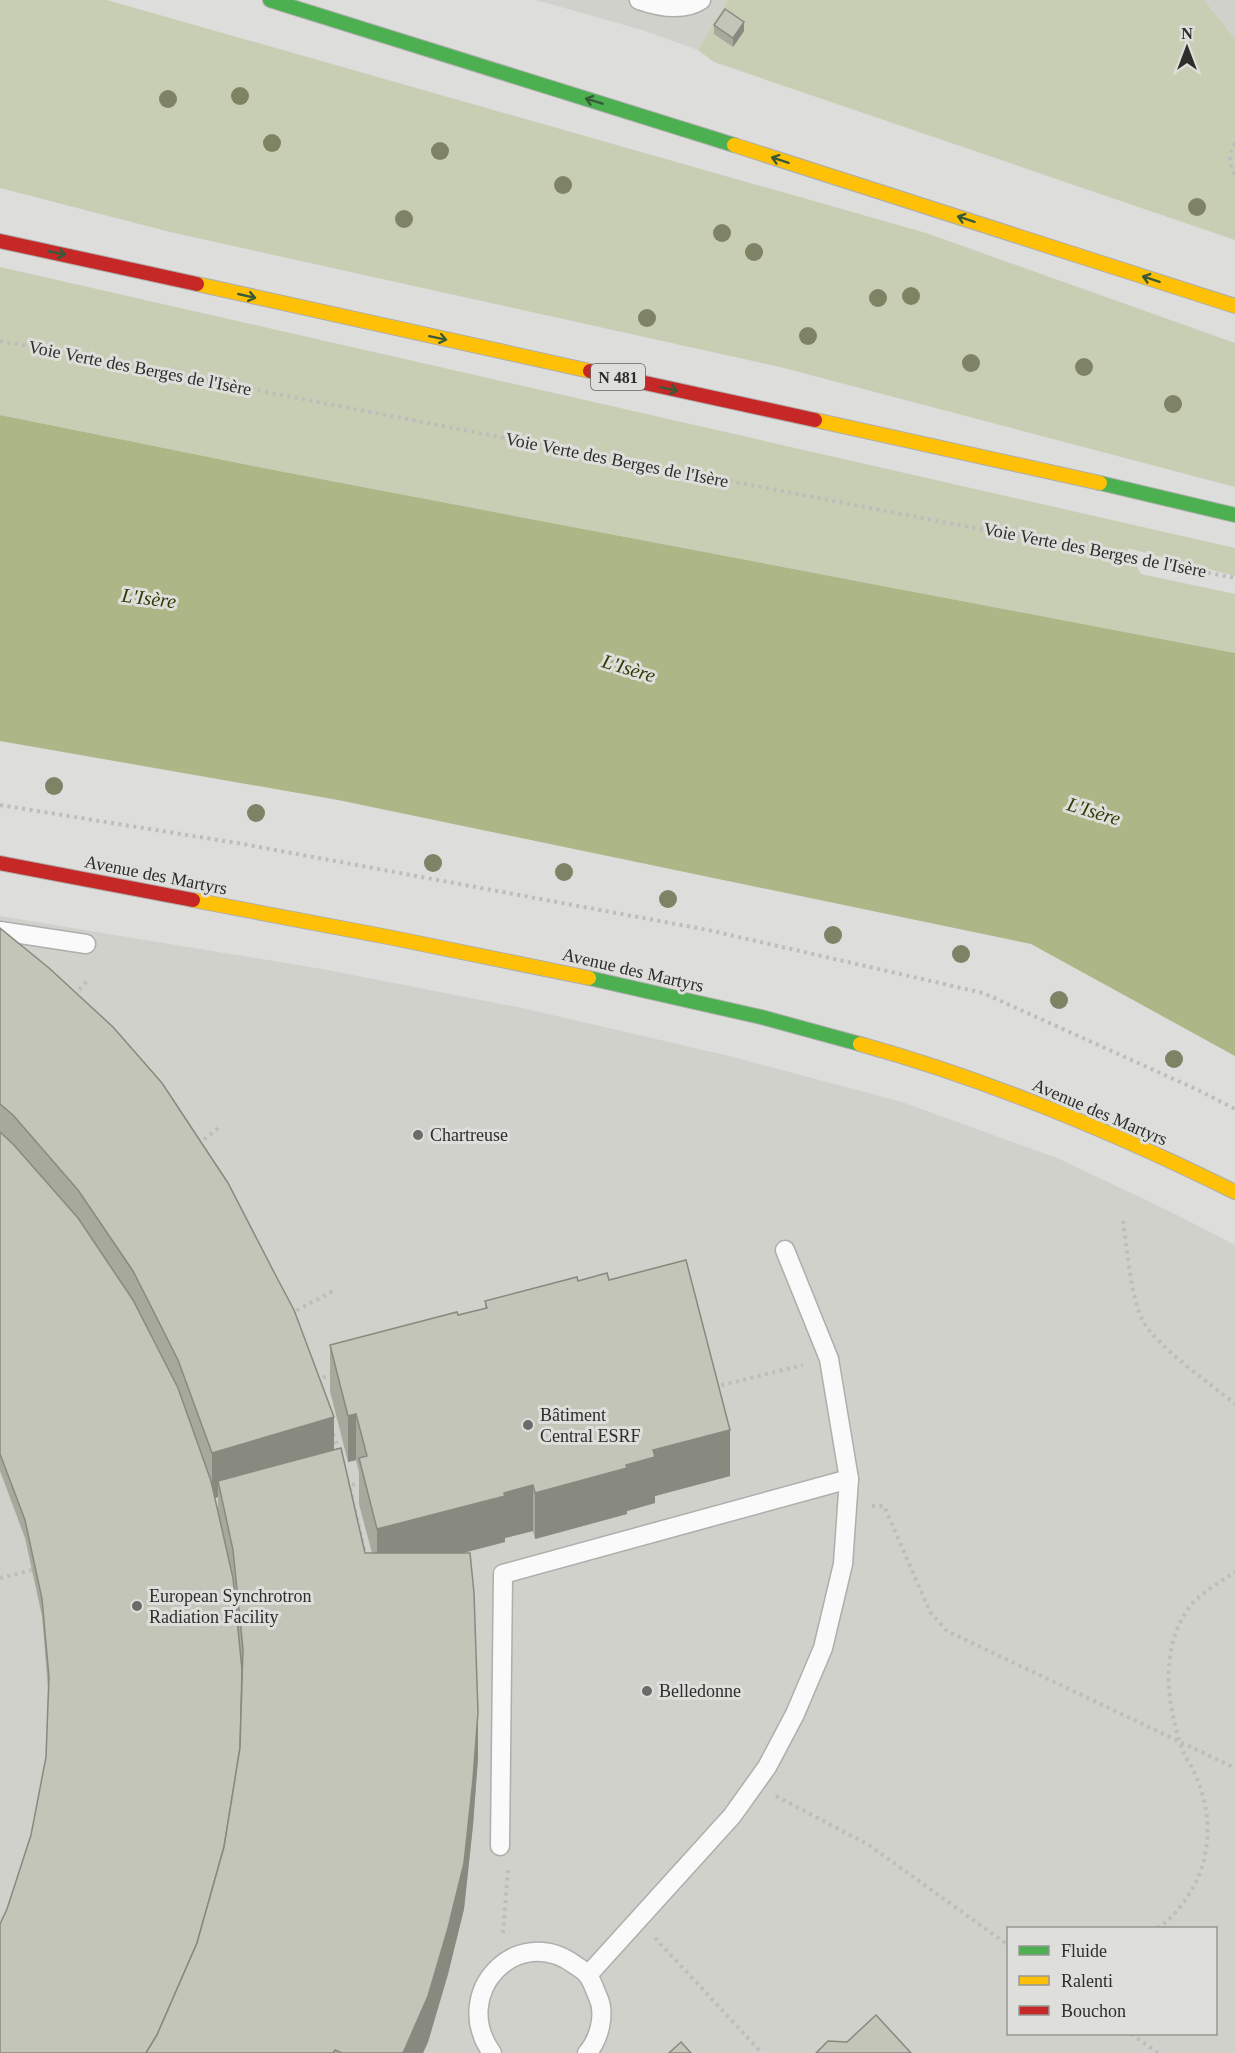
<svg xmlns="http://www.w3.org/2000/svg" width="1235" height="2053" font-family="'Times New Roman',serif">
  <rect width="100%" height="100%" fill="#dddddc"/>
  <!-- built -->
  <g fill="#cfd1ca" fill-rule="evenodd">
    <path d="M536,0H728L698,50L642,30Z"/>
    <path d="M1204,0H1235V39Z"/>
    <path d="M0,916L322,969L522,1008L729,1056L902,1102L1057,1158L1169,1211L1235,1245V2053H0ZM1008,1928H1216V2034H1008Z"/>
  </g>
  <!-- green -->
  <g fill="#c8ceb3">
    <path d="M0,0H107L926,233L1235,343V487L780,367L170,232L0,188Z"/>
    <path d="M728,0H1204L1235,39V240L714,62L698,50Z"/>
    <path d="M0,267L1235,548V576L1127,548L1141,574L1235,594V653L284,472L0,415Z"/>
  </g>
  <!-- water -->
  <path fill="#adb687" d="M0,415L284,472L1235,653V1056L1031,944L338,800L0,741Z"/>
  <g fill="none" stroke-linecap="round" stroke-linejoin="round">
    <!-- lane casing -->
    <g stroke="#aeaead" stroke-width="21">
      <g id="lane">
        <path d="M639,0C659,7 683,12 701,0"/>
        <path d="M0,931L86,944"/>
        <path d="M500,1846L503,1574L849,1479"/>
        <path d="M588,1975L732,1816L767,1767L795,1714L823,1648L843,1564L849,1479L829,1359L785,1250"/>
        <path d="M492,2053C449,1993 517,1922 575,1965C580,1968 586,1972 589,1977C593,1983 595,1991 598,1997C606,2014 599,2040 587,2053"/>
      </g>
    </g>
    <!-- fast casing -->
    <g stroke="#aeaead" stroke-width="16">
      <g id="fast">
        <path d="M270,0L734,145"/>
        <path d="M1100,483L1235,515"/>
        <path d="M589,978L761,1017L860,1044"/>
      </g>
    </g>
    <!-- slow casing -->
    <g stroke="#aeaead" stroke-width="16">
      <g id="slow">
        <path d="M734,145L1235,306"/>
        <path d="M197,284L590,371"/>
        <path d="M815,420L1100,483"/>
        <path d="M193,900L388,937L589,978"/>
        <path d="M860,1044C989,1080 1114,1132 1235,1192"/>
      </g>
    </g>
    <!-- jam casing -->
    <g stroke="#aeaead" stroke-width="16">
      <g id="jam">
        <path d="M0,241L197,284"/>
        <path d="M590,371L815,420"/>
        <path d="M0,863L193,900"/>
      </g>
    </g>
    <!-- path -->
    <g stroke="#bdbdbc" stroke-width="4" stroke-dasharray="3 4.5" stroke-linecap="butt">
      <path d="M1235,143C1229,154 1228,163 1235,175"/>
      <path d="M0,341L1235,578"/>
      <path d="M0,805L243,844L708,930L983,993L1198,1090L1235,1109"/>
      <path d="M74,995L88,980"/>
      <path d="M198,1144L221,1126"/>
      <path d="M1123,1221C1127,1247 1131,1300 1143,1321C1157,1347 1211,1384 1235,1404"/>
      <path d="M290,1314L333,1291"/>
      <path d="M316,1380L334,1374"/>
      <path d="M714,1387L803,1365"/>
      <path d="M333,1434L339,1452"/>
      <path d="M350,1488L366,1557"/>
      <path d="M872,1506H884L930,1612L947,1631L1235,1768"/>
      <path d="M0,1578L32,1570"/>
      <path d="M776,1796L869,1845L1008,1945"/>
      <path d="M1157,1928C1172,1920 1187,1899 1195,1884C1213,1848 1211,1806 1193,1770C1191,1764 1186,1759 1184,1754C1167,1709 1159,1650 1188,1609C1199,1593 1219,1583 1235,1572"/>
      <path d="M503,1933L508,1869"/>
      <path d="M655,1938L762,2053"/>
      <path d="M1131,2034L1158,2053"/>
    </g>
    <!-- lane -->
    <use href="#lane" stroke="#fafafa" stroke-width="18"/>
    <!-- fast -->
    <use href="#fast" stroke="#4caf50" stroke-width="14"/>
    <!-- slow -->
    <use href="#slow" stroke="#ffc107" stroke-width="14"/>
    <!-- jam -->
    <use href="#jam" stroke="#c62828" stroke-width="14"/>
    <!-- path-bridge -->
    <path stroke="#bdbdbc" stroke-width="4" stroke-dasharray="3 4.5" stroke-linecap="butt" d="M345,1487L362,1482"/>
  </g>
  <!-- trees -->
  <g fill="#7e8365">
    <circle cx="240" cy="96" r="9"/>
    <circle cx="168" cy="99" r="9"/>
    <circle cx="272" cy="143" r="9"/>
    <circle cx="440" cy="151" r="9"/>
    <circle cx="563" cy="185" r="9"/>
    <circle cx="1197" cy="207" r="9"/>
    <circle cx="404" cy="219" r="9"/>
    <circle cx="722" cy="233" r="9"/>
    <circle cx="754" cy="252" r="9"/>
    <circle cx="911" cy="296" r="9"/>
    <circle cx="878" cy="298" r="9"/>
    <circle cx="647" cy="318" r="9"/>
    <circle cx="808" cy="336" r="9"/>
    <circle cx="971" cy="363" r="9"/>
    <circle cx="1084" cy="367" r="9"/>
    <circle cx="1173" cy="404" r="9"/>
    <circle cx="54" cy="786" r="9"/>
    <circle cx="256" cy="813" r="9"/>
    <circle cx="433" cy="863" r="9"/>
    <circle cx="564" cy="872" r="9"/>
    <circle cx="668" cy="899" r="9"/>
    <circle cx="833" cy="935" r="9"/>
    <circle cx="961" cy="954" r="9"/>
    <circle cx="1059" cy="1000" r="9"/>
    <circle cx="1174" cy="1059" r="9"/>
  </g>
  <!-- wall -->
  <g fill="#a7a99d" fill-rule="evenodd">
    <path d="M714,25L744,31L733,47L714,34Z"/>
    <path d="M0,928L334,1450L365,1553H372L359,1504V1472L356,1460L348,1462L330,1391V1345L458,1315L485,1308V1301L578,1281L609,1280L730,1476L655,1496V1503L627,1511V1514L535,1539L533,1531L505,1538V1542L463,1553L478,1758L473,1825L464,1909L448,1974L428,2042L423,2053H0L7,1909L31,1835L46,1757L48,1689L42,1616L25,1538L0,1471ZM218,1497V1509L215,1498Z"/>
  </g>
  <!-- shaded-wall -->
  <g fill="#888a80">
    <path d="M744,22V31L733,47V38Z"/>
    <path d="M356,1414V1460L348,1462V1416Z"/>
    <path d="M334,1417V1463L218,1481V1497L212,1499V1453Z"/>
    <path d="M730,1430V1476L655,1496V1503L627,1511V1514L535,1539V1493L626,1465L653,1450Z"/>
    <path d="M533,1485V1531L505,1538V1542L377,1575V1529Z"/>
    <path d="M478,1712V1758L473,1825L464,1909L448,1974L428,2042L423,2053H403Z"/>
  </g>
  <!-- building -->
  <g fill="#c2c5b7" stroke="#888a80" stroke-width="1.5">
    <path d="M725,9L744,22L733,38L714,25Z"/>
    <path d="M0,928L49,968L113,1027L162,1083L228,1183L276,1276L294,1310L334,1417L212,1453L178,1360L133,1271L78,1190L13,1115L0,1104Z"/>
    <path d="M0,1132L13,1144L78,1218L133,1300L178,1388L211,1481L233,1578L242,1670L240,1748L224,1847L197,1943L157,2035L146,2053H0V1924L7,1909L31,1835L46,1757L49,1677L42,1599L25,1520L0,1454Z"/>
    <path d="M686,1260L730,1430L653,1450L655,1457L626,1465L627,1468L535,1493L533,1485L504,1493L505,1496L377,1529L359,1458L367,1456L356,1414L348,1416L330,1345L457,1312L458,1315L487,1308L485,1301L577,1277L578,1281L607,1273L609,1280Z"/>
    <path d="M341,1448L365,1553H470L474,1593L478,1712L473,1779L464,1863L448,1928L428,1996L403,2053H342L335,2050L333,2053H146L157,2035L197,1943L224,1847L240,1748L243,1649L233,1550L218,1481Z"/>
    <path d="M876,2015L911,2053H816L828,2041L847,2042Z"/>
    <path d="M681,2042L691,2053H669Z"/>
  </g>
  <!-- one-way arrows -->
  <defs><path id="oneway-shaft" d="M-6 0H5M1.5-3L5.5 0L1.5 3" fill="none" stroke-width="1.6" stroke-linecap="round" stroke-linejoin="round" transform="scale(1.5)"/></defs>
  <g stroke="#385a39">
    <use href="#oneway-shaft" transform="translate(594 101) rotate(-163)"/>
    <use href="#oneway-shaft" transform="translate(780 160) rotate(-162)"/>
    <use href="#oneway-shaft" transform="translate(966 219) rotate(-162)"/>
    <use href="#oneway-shaft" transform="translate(57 253) rotate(13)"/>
    <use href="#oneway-shaft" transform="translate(1151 279) rotate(-162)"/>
    <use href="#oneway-shaft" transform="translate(247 296) rotate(13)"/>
    <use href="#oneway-shaft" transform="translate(438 338) rotate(12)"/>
    <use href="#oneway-shaft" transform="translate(669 389) rotate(12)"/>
  </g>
  <!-- markers -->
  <g fill="#6b6b6a" stroke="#dededb" stroke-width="2">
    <circle cx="418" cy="1135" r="6"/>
    <circle cx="528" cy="1425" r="6"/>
    <circle cx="137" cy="1606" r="6"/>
    <circle cx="647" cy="1691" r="6"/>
  </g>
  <g text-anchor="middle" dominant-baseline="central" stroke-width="6" stroke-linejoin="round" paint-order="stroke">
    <!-- shield labels -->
    <rect fill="#dededb" stroke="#626260" stroke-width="1.5" x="591" y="364" width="54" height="26" rx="4.5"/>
    <g font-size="16" font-weight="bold" fill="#2d2d2c">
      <text x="618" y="377">N 481</text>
    </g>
    <!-- street labels -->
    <g font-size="18" fill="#2d2d2c" stroke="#dededb">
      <text transform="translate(140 368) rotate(11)">Voie Verte des Berges de l'Isère</text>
      <text transform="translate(617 460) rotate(11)">Voie Verte des Berges de l'Isère</text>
      <text transform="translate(1095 550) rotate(11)">Voie Verte des Berges de l'Isère</text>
      <text transform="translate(156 875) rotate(11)">Avenue des Martyrs</text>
      <text transform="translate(633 970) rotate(13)">Avenue des Martyrs</text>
      <text transform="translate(1100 1112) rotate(23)">Avenue des Martyrs</text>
    </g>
    <!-- poi labels -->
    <g font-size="18" fill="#2d2d2c" stroke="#dededb" text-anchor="start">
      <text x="430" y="1135">Chartreuse</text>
      <text x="540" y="1415">Bâtiment<tspan x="540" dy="21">Central ESRF</tspan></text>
      <text x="149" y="1596">European Synchrotron<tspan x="149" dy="21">Radiation Facility</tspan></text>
      <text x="659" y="1691">Belledonne</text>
    </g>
    <!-- water labels -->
    <g font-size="20" font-style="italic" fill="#303902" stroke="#dededb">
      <text transform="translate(149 598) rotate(7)">L'Isère</text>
      <text transform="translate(629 668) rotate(17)">L'Isère</text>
      <text transform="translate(1094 811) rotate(17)">L'Isère</text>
    </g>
  </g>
  <!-- legend -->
  <rect x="1007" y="1927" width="210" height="108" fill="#dededb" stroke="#979795" stroke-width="1.5"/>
  <rect x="1019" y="1946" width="30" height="9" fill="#4caf50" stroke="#979795" stroke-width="1.5"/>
  <text x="1061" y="1957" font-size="18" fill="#2d2d2c">Fluide</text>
  <rect x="1019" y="1976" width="30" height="9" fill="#ffc107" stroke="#979795" stroke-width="1.5"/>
  <text x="1061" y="1987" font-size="18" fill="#2d2d2c">Ralenti</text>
  <rect x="1019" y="2006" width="30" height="9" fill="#c62828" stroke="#979795" stroke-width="1.5"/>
  <text x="1061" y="2017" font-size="18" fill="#2d2d2c">Bouchon</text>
  <!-- north arrow -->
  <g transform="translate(1187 48)" stroke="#dededb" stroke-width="4.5" paint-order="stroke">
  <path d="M0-4.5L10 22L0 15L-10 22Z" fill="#2d2d2c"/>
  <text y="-9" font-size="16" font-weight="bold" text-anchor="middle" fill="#2d2d2c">N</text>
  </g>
</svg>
